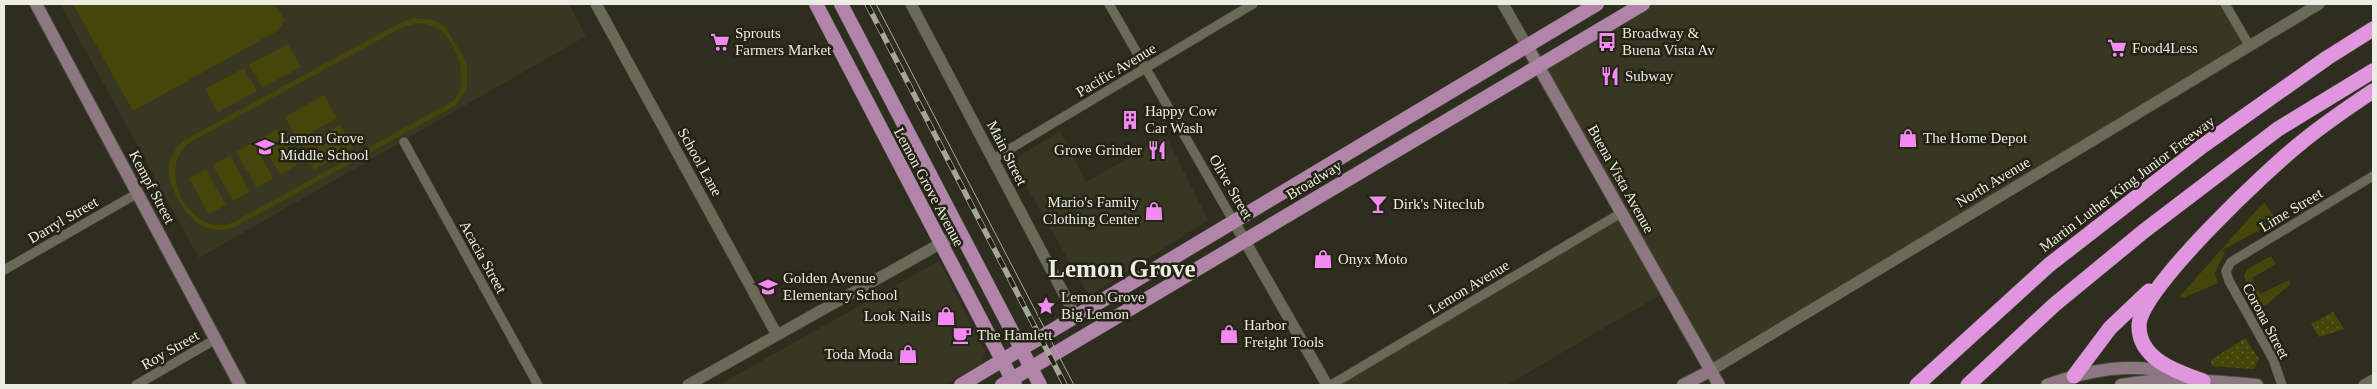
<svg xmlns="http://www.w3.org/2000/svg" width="2377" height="389" font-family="'Times New Roman',serif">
  <defs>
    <pattern id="park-dots" width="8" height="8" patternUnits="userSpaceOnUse" patternTransform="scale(1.25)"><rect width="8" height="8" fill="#46450a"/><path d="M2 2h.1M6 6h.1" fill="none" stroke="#61602d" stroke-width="1.8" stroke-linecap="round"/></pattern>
  </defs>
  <rect width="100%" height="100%" fill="#2e2e1f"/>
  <!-- built -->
  <g fill="#383822">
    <path d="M60,4H569L586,36L199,258Z"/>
    <path d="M1648,4H2222L2245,44L1710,367L1542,68Z"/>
    <path d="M1060,131L1086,182L1166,136L1208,220L1089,296L1012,161Z"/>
    <path d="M1619,216L1663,293L1507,385H1331Z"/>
    <path d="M939,261L985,352L982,363L944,385H719Z"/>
  </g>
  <!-- green -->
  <g fill="#46450a" fill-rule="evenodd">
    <path d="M73,4H275L285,21L277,31L133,111Z"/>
    <path d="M413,18L432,20L444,25L467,63V88L456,105L233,228C208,235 191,222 179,201C166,177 163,161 183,141L394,26ZM418,23C426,24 434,25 440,30C458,44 471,82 453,101L234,222C192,240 156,173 187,144L403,27Z"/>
    <path d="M288,44L301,67L262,88L249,65Z"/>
    <path d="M244,68L257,91L218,112L205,89Z"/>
    <path d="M324,95L337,118L298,140L285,117Z"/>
    <path d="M340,125L353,148L314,170L301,147Z"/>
    <path d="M277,129L297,165L280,175L260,139Z"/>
    <path d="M253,142L273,178L257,188L236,152Z"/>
    <path d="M230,155L250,192L233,201L213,165Z"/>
    <path d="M206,169L226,205L209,214L189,178Z"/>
    <path d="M2264,202L2277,221L2222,250L2225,252L2215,273L2218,283L2183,298L2179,297Z"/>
    <path d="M2271,256L2276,264L2252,278L2260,294L2289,280L2291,284L2266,305L2260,307L2244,277L2247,269Z"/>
  </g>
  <!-- park -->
  <g fill="url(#park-dots)">
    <path d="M2333,312L2344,329L2319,337L2311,324Z"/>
    <path d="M2245,338L2259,359L2254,369L2212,366L2211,360Z"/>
  </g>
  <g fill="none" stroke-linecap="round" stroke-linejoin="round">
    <!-- minor casing -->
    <g stroke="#49493c" stroke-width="10">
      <g id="minor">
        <path d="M1109,4L1234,222"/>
        <path d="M2225,4L2249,45"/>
        <path d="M404,142L538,385"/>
        <path d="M993,159L1253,4"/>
        <path d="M4,270L136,194"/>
        <path d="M136,385L216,339"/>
        <path d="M1331,385L1621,213"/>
        <path d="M2282,385L2273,359L2229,281L2226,271L2231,262L2373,176"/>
      </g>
    </g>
    <!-- tertiary casing -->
    <g stroke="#49493c" stroke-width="12">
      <g id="tertiary">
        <path d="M596,4L777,335"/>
        <path d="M911,4L1075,315"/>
        <path d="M1503,4L1527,46"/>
        <path d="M1234,222L1327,385"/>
        <path d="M1710,371L2319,4"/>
        <path d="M688,385L961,232"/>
        <path d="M2364,385L2373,380"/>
      </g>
    </g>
    <!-- secondary casing -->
    <g stroke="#49493c" stroke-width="14">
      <g id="secondary">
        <path d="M36,4L240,385"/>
        <path d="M1527,46L1719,385"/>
        <path d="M1683,385L1710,371"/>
        <path d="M2047,385C2089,370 2129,362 2174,373"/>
        <path d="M2121,385C2166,376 2212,381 2257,385"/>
      </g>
    </g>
    <!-- primary casing -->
    <g stroke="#49493c" stroke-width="15">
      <g id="primary">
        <path d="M816,4L1015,385"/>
        <path d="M841,4L1040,385"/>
        <path d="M961,385L1597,4"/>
        <path d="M1002,385L1643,4"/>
      </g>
    </g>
    <!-- motorway casing -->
    <g stroke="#49493c" stroke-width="16">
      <g id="motorway">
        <path d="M2074,376L2110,328L2149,291"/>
        <path d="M2203,381C2177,372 2138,359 2139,325C2140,289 2270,167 2302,142C2325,123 2349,107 2373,91"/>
        <path d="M1917,385L2049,265L2201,147L2327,58L2373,29"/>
        <path d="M1968,385L2054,305L2144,231L2278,129L2373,71"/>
      </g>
    </g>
    <!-- minor -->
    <use href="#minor" stroke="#6a6a59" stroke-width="9"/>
    <!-- tertiary -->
    <use href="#tertiary" stroke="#6a6a59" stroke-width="11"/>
    <!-- secondary -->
    <use href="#secondary" stroke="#8d7781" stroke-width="12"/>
    <!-- primary -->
    <use href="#primary" stroke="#b184a9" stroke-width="14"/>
    <!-- motorway -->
    <use href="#motorway" stroke="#e096de" stroke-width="15"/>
    <!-- tram -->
    <path stroke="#a6a79b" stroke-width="1" d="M876,4L1074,385"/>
    <!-- rail casing -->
    <g stroke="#a6a79b" stroke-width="5.5">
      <path id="rail" d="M867,4L1065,385"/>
    </g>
    <!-- rail -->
    <use href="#rail" stroke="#242415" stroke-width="4" stroke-dasharray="11" stroke-linecap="butt"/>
  </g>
  <!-- icons -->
  <defs>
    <g id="supermarket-bare" transform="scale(1.5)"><path d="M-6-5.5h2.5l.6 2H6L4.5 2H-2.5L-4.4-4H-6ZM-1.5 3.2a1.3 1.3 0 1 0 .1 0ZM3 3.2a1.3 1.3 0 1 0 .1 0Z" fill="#f38af2" stroke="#242415" stroke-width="2.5" paint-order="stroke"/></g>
    <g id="bus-bare" transform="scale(1.5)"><path d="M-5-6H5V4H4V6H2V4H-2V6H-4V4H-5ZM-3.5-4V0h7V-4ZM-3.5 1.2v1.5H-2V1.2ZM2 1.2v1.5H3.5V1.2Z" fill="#f38af2" stroke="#242415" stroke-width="2.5" paint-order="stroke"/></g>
    <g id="restaurant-bare" transform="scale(1.5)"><path d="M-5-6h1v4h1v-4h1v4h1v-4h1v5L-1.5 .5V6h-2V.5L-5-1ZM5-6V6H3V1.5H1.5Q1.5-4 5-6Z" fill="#f38af2" stroke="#242415" stroke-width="2.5" paint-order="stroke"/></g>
    <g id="building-bare" transform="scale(1.5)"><path d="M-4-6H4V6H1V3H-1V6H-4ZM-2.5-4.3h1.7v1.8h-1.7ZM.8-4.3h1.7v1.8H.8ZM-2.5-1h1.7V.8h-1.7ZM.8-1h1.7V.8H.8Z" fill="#f38af2" stroke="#242415" stroke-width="2.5" paint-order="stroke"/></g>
    <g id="shop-bare" transform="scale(1.5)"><path d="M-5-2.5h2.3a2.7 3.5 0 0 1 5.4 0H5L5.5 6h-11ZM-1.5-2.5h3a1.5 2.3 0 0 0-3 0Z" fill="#f38af2" stroke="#242415" stroke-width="2.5" paint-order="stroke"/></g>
    <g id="school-bare" transform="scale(1.5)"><path d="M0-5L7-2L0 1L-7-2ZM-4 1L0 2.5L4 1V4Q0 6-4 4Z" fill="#f38af2" stroke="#242415" stroke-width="2.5" paint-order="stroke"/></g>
    <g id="bar-bare" transform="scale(1.5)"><path d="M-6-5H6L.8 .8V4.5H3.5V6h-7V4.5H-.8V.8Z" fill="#f38af2" stroke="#242415" stroke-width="2.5" paint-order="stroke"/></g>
    <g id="sight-bare" transform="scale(1.5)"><path d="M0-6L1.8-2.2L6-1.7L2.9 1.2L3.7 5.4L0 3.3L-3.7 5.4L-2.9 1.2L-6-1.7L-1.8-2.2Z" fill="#f38af2" stroke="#242415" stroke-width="2.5" paint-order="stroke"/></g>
    <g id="cafe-bare" transform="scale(1.5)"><path d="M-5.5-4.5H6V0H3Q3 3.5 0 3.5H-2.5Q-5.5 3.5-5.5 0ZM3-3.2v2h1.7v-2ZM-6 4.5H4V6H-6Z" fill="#f38af2" stroke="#242415" stroke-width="2.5" paint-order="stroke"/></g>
  </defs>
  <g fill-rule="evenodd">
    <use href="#supermarket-bare" x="720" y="42"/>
    <use href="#bus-bare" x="1607" y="42"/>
    <use href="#supermarket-bare" x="2117" y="48"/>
    <use href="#restaurant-bare" x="1610" y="76"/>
    <use href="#building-bare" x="1130" y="120"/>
    <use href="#shop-bare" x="1908" y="138"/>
    <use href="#school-bare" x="265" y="147"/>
    <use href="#restaurant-bare" x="1157" y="150"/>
    <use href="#bar-bare" x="1378" y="204"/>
    <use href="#shop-bare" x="1154" y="211"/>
    <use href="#shop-bare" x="1323" y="259"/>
    <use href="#school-bare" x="768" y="287"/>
    <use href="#sight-bare" x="1046" y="306"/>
    <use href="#shop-bare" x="946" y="316"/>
    <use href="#shop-bare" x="1229" y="334"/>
    <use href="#cafe-bare" x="962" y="335"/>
    <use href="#shop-bare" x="908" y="354"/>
  </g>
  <g text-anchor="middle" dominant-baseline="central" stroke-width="5" stroke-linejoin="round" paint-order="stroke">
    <!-- poi labels -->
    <g font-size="15" fill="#ebece2" stroke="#242415" text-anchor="start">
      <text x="735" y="33">Sprouts<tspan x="735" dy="17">Farmers Market</tspan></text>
      <text x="1622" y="33">Broadway &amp;<tspan x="1622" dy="17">Buena Vista Av</tspan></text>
      <text x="2132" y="48">Food4Less</text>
      <text x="1625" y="76">Subway</text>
      <text x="1145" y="111">Happy Cow<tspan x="1145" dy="17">Car Wash</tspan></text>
      <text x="280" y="138">Lemon Grove<tspan x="280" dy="17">Middle School</tspan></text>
      <text x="1923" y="138">The Home Depot</text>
      <text x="1142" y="150" text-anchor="end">Grove Grinder</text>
      <text x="1139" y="202" text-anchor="end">Mario's Family<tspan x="1139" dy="17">Clothing Center</tspan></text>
      <text x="1393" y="204">Dirk's Niteclub</text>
      <text x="1338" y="259">Onyx Moto</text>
      <text x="783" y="278">Golden Avenue<tspan x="783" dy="17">Elementary School</tspan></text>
      <text x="1061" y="297">Lemon Grove<tspan x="1061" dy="17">Big Lemon</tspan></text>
      <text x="931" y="316" text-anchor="end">Look Nails</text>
      <text x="1244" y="325">Harbor<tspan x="1244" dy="17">Freight Tools</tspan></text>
      <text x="977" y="335">The Hamlett</text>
      <text x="893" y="354" text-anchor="end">Toda Moda</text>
    </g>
    <!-- street labels -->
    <g font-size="15" fill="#ebece2" stroke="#242415">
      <text transform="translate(1116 70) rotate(-31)">Pacific Avenue</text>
      <text transform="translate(1007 153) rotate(63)">Main Street</text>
      <text transform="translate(700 162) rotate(61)">School Lane</text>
      <text transform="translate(1621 179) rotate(61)">Buena Vista Avenue</text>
      <text transform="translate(1314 180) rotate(-31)">Broadway</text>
      <text transform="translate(1993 182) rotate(-31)">North Avenue</text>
      <text transform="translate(2127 184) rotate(-37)">Martin Luther King Junior Freeway</text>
      <text transform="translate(152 187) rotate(62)">Kempf Street</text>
      <text transform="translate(929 187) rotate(62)">Lemon Grove Avenue</text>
      <text transform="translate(1231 187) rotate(60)">Olive Street</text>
      <text transform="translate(2291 210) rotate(-31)">Lime Street</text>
      <text transform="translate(63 220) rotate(-30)">Darryl Street</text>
      <text transform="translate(483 257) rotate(61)">Acacia Street</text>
      <text transform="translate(1469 287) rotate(-31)">Lemon Avenue</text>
      <text transform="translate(2266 321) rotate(62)">Corona Street</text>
      <text transform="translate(170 350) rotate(-30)">Roy Street</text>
    </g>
    <!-- town labels -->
    <g font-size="25" font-weight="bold" fill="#ebece2" stroke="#242415">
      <text x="1122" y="268">Lemon Grove</text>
    </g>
  </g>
  <!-- border -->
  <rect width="2377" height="389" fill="none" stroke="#ebece2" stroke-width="10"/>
</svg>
